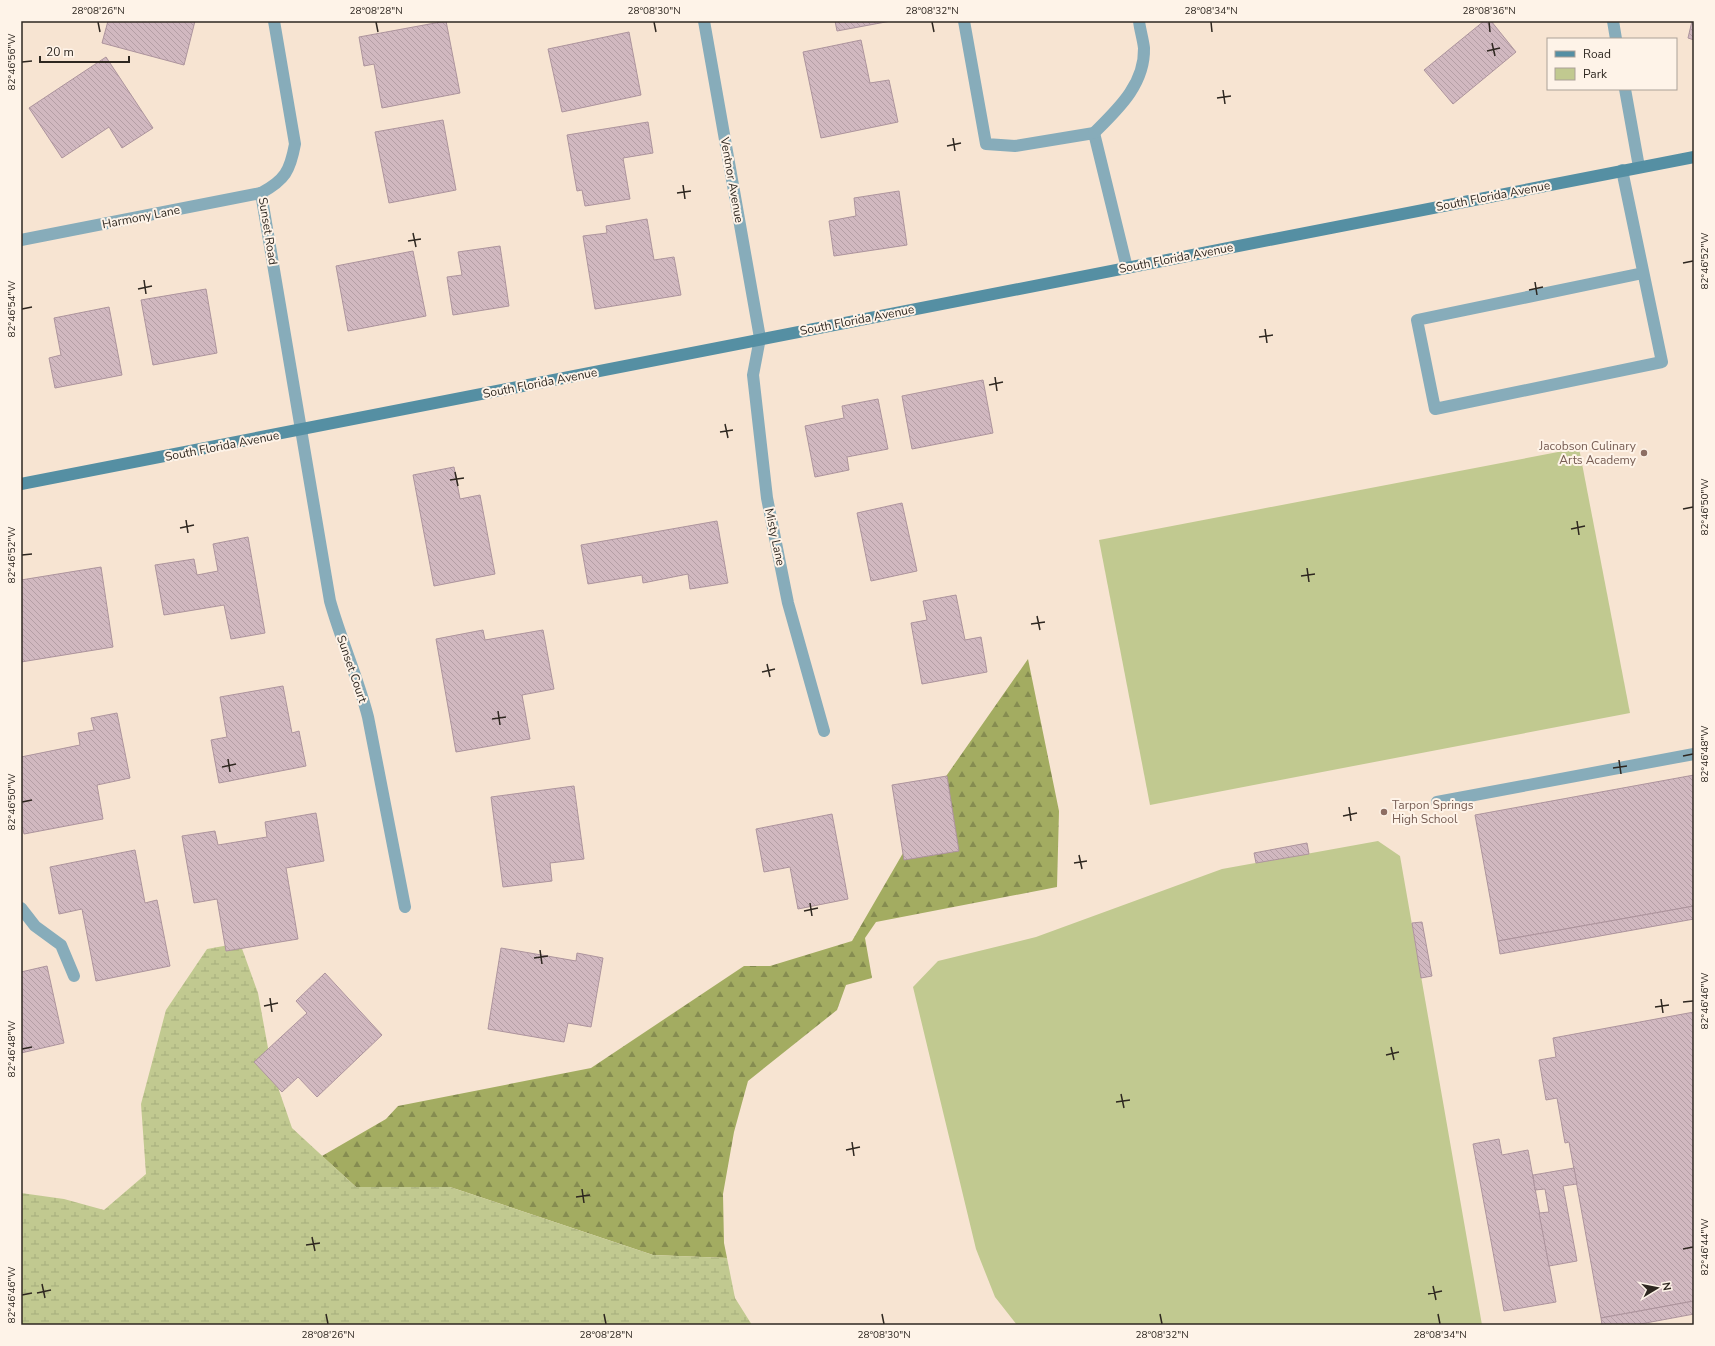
<svg xmlns="http://www.w3.org/2000/svg" width="1715" height="1346" font-family="'Nunito Sans',sans-serif">
  <defs>
    <pattern id="forest-firs" width="22" height="20" patternUnits="userSpaceOnUse"><rect width="22" height="20" fill="#a3ac61"/><path d="M5 1l3.5 6h-7zM16 11l3.5 6h-7z" fill="#858c50"/></pattern>
    <pattern id="wetland-marsh" width="20" height="14" patternUnits="userSpaceOnUse"><rect width="20" height="14" fill="#c1c990"/><path d="M1 5h8M5 5V1M11 12h8M15 12V8" fill="none" stroke="#a6ad7c"/></pattern>
    <pattern id="building-back-hatch" width="6" height="6" patternUnits="userSpaceOnUse"><rect width="6" height="6" fill="#d1b8c0"/><path d="M-1 5l2 2M0 0l6 6M5-1l2 2" fill="none" stroke="#b49ea5"/></pattern>
  </defs>
  <rect width="100%" height="100%" fill="#f7e4d2"/>
  <!-- forest -->
  <path fill="url(#forest-firs)" d="M1028,659L1059,811L1057,887L876,922L865,938L872,978L846,985L837,1010L748,1081L734,1132L723,1194L724,1243L727,1258L653,1255L450,1187H356L322,1156L386,1119L398,1106L591,1068L744,966H770L852,941L910,841L935,792Z"/>
  <!-- wetland -->
  <path fill="url(#wetland-marsh)" d="M240,943L258,993L272,1070L292,1128L356,1187H450L653,1255L727,1258L735,1298L752,1325H21V1193L64,1199L104,1210L146,1174L141,1104L166,1010L207,949Z"/>
  <!-- park -->
  <g fill="#c1c990">
    <path d="M1579,448L1630,713L1150,805L1099,540Z"/>
    <path d="M1378,841L1400,856L1482,1325H1017L995,1297L976,1249L913,987L938,961L1036,937L1222,869Z"/>
  </g>
  <!-- building -->
  <g fill="url(#building-back-hatch)" stroke="#ad949d">
    <path d="M108,21H195L184,65L102,43Z"/>
    <path d="M446,21L460,93L382,108L374,64L364,66L359,37Z"/>
    <path d="M835,21H891L837,31Z"/>
    <path d="M1484,21H1491L1516,52L1453,104L1424,70Z"/>
    <path d="M1692,21H1694V40L1688,38Z"/>
    <path d="M629,32L641,95L562,112L548,49Z"/>
    <path d="M861,40L870,83L889,80L898,122L821,138L803,52Z"/>
    <path d="M106,57L153,128L122,148L109,127L62,158L29,108Z"/>
    <path d="M443,120L456,190L389,203L375,132Z"/>
    <path d="M648,122L653,153L623,158L630,199L585,206L582,190L577,191L567,135Z"/>
    <path d="M899,191L907,245L834,256L829,221L856,216L854,198Z"/>
    <path d="M647,219L654,260L674,257L681,295L595,309L583,236L607,233L606,226Z"/>
    <path d="M500,246L509,306L453,315L447,277L462,275L458,252Z"/>
    <path d="M413,251L426,316L348,331L336,266Z"/>
    <path d="M206,289L217,353L153,365L141,300Z"/>
    <path d="M109,307L122,375L55,388L49,358L61,355L54,318Z"/>
    <path d="M983,380L993,433L912,449L902,396Z"/>
    <path d="M878,399L888,449L847,457L849,470L815,477L805,426L844,418L842,406Z"/>
    <path d="M454,467L460,499L480,495L495,574L434,586L413,475Z"/>
    <path d="M902,503L917,571L871,581L857,513Z"/>
    <path d="M717,521L728,583L690,589L688,574L643,583L642,575L588,584L581,545Z"/>
    <path d="M248,537L265,633L231,639L224,605L164,615L155,565L194,559L197,575L218,571L213,544Z"/>
    <path d="M101,567L113,647L21,662V580Z"/>
    <path d="M956,595L965,640L981,637L987,672L922,684L911,623L927,620L923,601Z"/>
    <path d="M483,630L485,640L543,630L554,689L522,695L530,739L456,752L436,639Z"/>
    <path d="M283,686L292,733L299,731L306,766L219,783L211,740L227,737L220,697Z"/>
    <path d="M117,713L130,778L97,785L103,819L24,834L21,821V757L80,745L78,733L94,730L91,718Z"/>
    <path d="M1694,775V906L1498,941L1475,815Z"/>
    <path d="M947,776L959,851L904,860L892,785Z"/>
    <path d="M574,786L584,859L550,863L552,881L503,887L491,797Z"/>
    <path d="M316,813L324,861L286,868L298,939L226,951L217,899L194,903L182,836L215,831L218,845L267,837L265,822Z"/>
    <path d="M832,814L848,899L798,909L790,867L764,872L756,829Z"/>
    <path d="M1307,843L1309,854L1256,863L1254,853Z"/>
    <path d="M135,850L145,903L157,900L170,966L96,981L82,909L59,914L50,867Z"/>
    <path d="M1694,906V919L1500,954L1498,941Z"/>
    <path d="M1422,922L1432,976L1421,978L1412,923Z"/>
    <path d="M501,948L576,961L577,953L603,958L591,1027L568,1023L564,1042L488,1029Z"/>
    <path d="M47,966L64,1043L21,1053V972Z"/>
    <path d="M325,973L382,1035L317,1097L298,1077L282,1092L254,1062L307,1013L296,1001Z"/>
    <path d="M1694,1012V1301L1601,1318L1569,1142L1565,1143L1557,1098L1546,1100L1539,1060L1556,1057L1553,1038Z"/>
    <path d="M1499,1139L1502,1155L1528,1150L1556,1302L1504,1311L1473,1144Z"/>
    <path d="M1574,1168L1577,1184L1563,1186L1577,1261L1549,1266L1539,1213L1549,1212L1545,1189L1535,1190L1533,1175Z"/>
    <path d="M1694,1301V1314L1635,1325H1602L1601,1318Z"/>
  </g>
  <g fill="none" stroke-linecap="round" stroke-linejoin="round">
    <!-- lane -->
    <g stroke="#87acba" stroke-width="12">
      <path d="M1622,170L1662,362L1435,409L1417,320L1643,273"/>
      <path d="M1437,802L1694,754"/>
      <path d="M21,908L35,926L61,945L74,976"/>
    </g>
    <!-- street -->
    <g stroke="#87acba" stroke-width="12">
      <path d="M274,21L295,144C290,171 285,180 261,193L330,601C341,640 358,678 368,717L405,907"/>
      <path d="M704,21L760,338L753,375L767,498L788,603L824,731"/>
      <path d="M964,21L986,144L1015,146L1094,133L1127,268"/>
      <path d="M1613,21L1616,39"/>
      <path d="M1625,89L1639,167"/>
      <path d="M1094,133C1117,110 1145,85 1144,48C1143,39 1140,30 1139,21"/>
      <path d="M21,240L261,193"/>
    </g>
    <!-- secondary -->
    <path stroke="#558fa3" stroke-width="12" d="M21,484L1694,157"/>
  </g>
  <!-- ticks -->
  <path fill="none" stroke="#2e2720" stroke-width="1.5" d="M98,22L100,32M376,22L378,32M654,22L656,32M932,22L934,32M1211,22L1212,32M1489,22L1490,32M1492,43L1495,56M1487,51L1500,48M22,62L32,61M1223,90L1225,104M1217,98L1231,96M953,138L955,151M947,146L961,143M683,185L685,199M677,193L691,191M413,233L416,247M408,241L421,239M1683,263L1693,261M144,280L146,294M1535,282L1537,295M138,289L152,286M1529,290L1543,287M22,309L32,307M1265,329L1267,343M1259,337L1273,335M995,377L997,391M989,385L1003,382M725,424L728,438M720,432L733,430M455,472L458,486M450,480L464,478M1683,509L1693,507M186,520L188,533M1577,521L1579,535M180,528L194,525M1571,529L1585,526M22,555L32,554M1307,568L1309,582M1301,576L1315,574M1037,616L1040,630M1031,624L1045,622M767,664L770,677M762,672L775,669M498,711L500,725M492,719L506,717M1683,756L1693,754M228,759L230,772M1619,760L1621,774M222,767L236,764M1613,768L1627,766M22,802L32,800M1349,807L1351,821M1343,816L1357,813M1079,855L1082,869M1074,863L1087,861M810,903L812,916M804,911L818,908M540,950L542,964M534,958L548,956M270,998L272,1012M1661,999L1663,1013M1683,1002L1693,1001M264,1006L278,1003M1655,1007L1669,1005M1391,1047L1394,1060M22,1049L32,1047M1386,1055L1399,1052M1121,1094L1124,1108M1116,1102L1130,1100M852,1142L854,1156M846,1150L860,1147M582,1189L584,1203M576,1197L590,1195M312,1237L315,1251M306,1245L320,1243M1683,1249L1693,1247M42,1284L45,1298M1433,1286L1436,1300M37,1293L51,1290M1428,1294L1442,1291M22,1295L32,1293M326,1314L328,1324M604,1314L606,1324M882,1314L884,1324M1160,1314L1162,1324M1438,1314L1440,1324"/>
  <!-- markers -->
  <g fill="#8d6e63" stroke="#fef3e8" stroke-width="1.5">
    <circle cx="1644" cy="453" r="4"/>
    <circle cx="1384" cy="812" r="4"/>
  </g>
  <g text-anchor="middle" dominant-baseline="central" stroke-width="4" stroke-linejoin="round" paint-order="stroke">
    <!-- street labels -->
    <g font-size="12" fill="#2e2720" stroke="#fef3e8">
      <text transform="translate(732 180) rotate(80)">Ventnor Avenue</text>
      <text transform="translate(1493 196) rotate(-11)">South Florida Avenue</text>
      <text transform="translate(141 217) rotate(-11)">Harmony Lane</text>
      <text transform="translate(268 231) rotate(81)">Sunset Road</text>
      <text transform="translate(1176 258) rotate(-11)">South Florida Avenue</text>
      <text transform="translate(857 320) rotate(-11)">South Florida Avenue</text>
      <text transform="translate(540 383) rotate(-11)">South Florida Avenue</text>
      <text transform="translate(222 446) rotate(-11)">South Florida Avenue</text>
      <text transform="translate(775 537) rotate(78)">Misty Lane</text>
      <text transform="translate(352 669) rotate(71)">Sunset Court</text>
    </g>
    <!-- education labels -->
    <g font-size="12" fill="#785e54" stroke="#fef3e8" text-anchor="end">
      <text x="1636" y="446">Jacobson Culinary<tspan x="1636" dy="14">Arts Academy</tspan></text>
      <text x="1392" y="805" text-anchor="start">Tarpon Springs<tspan x="1392" dy="14">High School</tspan></text>
    </g>
  </g>
  <!-- border -->
  <rect width="1715" height="1346" fill="none" stroke="#fef3e8" stroke-width="44"/>
  <!-- legend -->
  <rect x="1547" y="38" width="130" height="52" fill="#fef3e8" stroke="#aba198"/>
  <rect x="1555" y="51" width="20" height="6" fill="#558fa3" stroke="#aba198"/>
  <text x="1583" y="58" font-size="12" fill="#2e2720">Road</text>
  <rect x="1555" y="68" width="20" height="12" fill="#c1c990" stroke="#aba198"/>
  <text x="1583" y="78" font-size="12" fill="#2e2720">Park</text>
  <!-- north arrow -->
  <g transform="translate(1657 1288) rotate(80)" stroke="#fef3e8" stroke-width="3" paint-order="stroke">
  <path d="M0-3L7 15L0 10L-7 15Z" fill="#2e2720"/>
  <text y="-6" font-size="11" font-weight="bold" text-anchor="middle" fill="#2e2720">N</text>
  </g>
  <!-- scale -->
  <path d="M40 56v6h89v-6" fill="none" stroke="#2e2720" stroke-width="2"/>
  <text x="46" y="56" font-size="12" fill="#2e2720" stroke="#fef3e8" stroke-width="3" paint-order="stroke">20 m</text>
  <rect x="22" y="22" width="1671" height="1302" fill="none" stroke="#2e2720" stroke-width="1.5"/>
  <g font-size="10" text-anchor="middle" fill="#2e2720">
    <text x="98" y="14">28°08'26"N</text>
    <text x="376" y="14">28°08'28"N</text>
    <text x="654" y="14">28°08'30"N</text>
    <text x="932" y="14">28°08'32"N</text>
    <text x="1211" y="14">28°08'34"N</text>
    <text x="1489" y="14">28°08'36"N</text>
    <text transform="translate(11 62) rotate(-90)" y="4">82°46'56"W</text>
    <text transform="translate(1704 261) rotate(-90)" y="4">82°46'52"W</text>
    <text transform="translate(11 309) rotate(-90)" y="4">82°46'54"W</text>
    <text transform="translate(1704 507) rotate(-90)" y="4">82°46'50"W</text>
    <text transform="translate(11 555) rotate(-90)" y="4">82°46'52"W</text>
    <text transform="translate(1704 754) rotate(-90)" y="4">82°46'48"W</text>
    <text transform="translate(11 802) rotate(-90)" y="4">82°46'50"W</text>
    <text transform="translate(1704 1001) rotate(-90)" y="4">82°46'46"W</text>
    <text transform="translate(11 1049) rotate(-90)" y="4">82°46'48"W</text>
    <text transform="translate(1704 1247) rotate(-90)" y="4">82°46'44"W</text>
    <text transform="translate(11 1295) rotate(-90)" y="4">82°46'46"W</text>
    <text x="328" y="1338">28°08'26"N</text>
    <text x="606" y="1338">28°08'28"N</text>
    <text x="884" y="1338">28°08'30"N</text>
    <text x="1162" y="1338">28°08'32"N</text>
    <text x="1440" y="1338">28°08'34"N</text>
  </g>
</svg>
